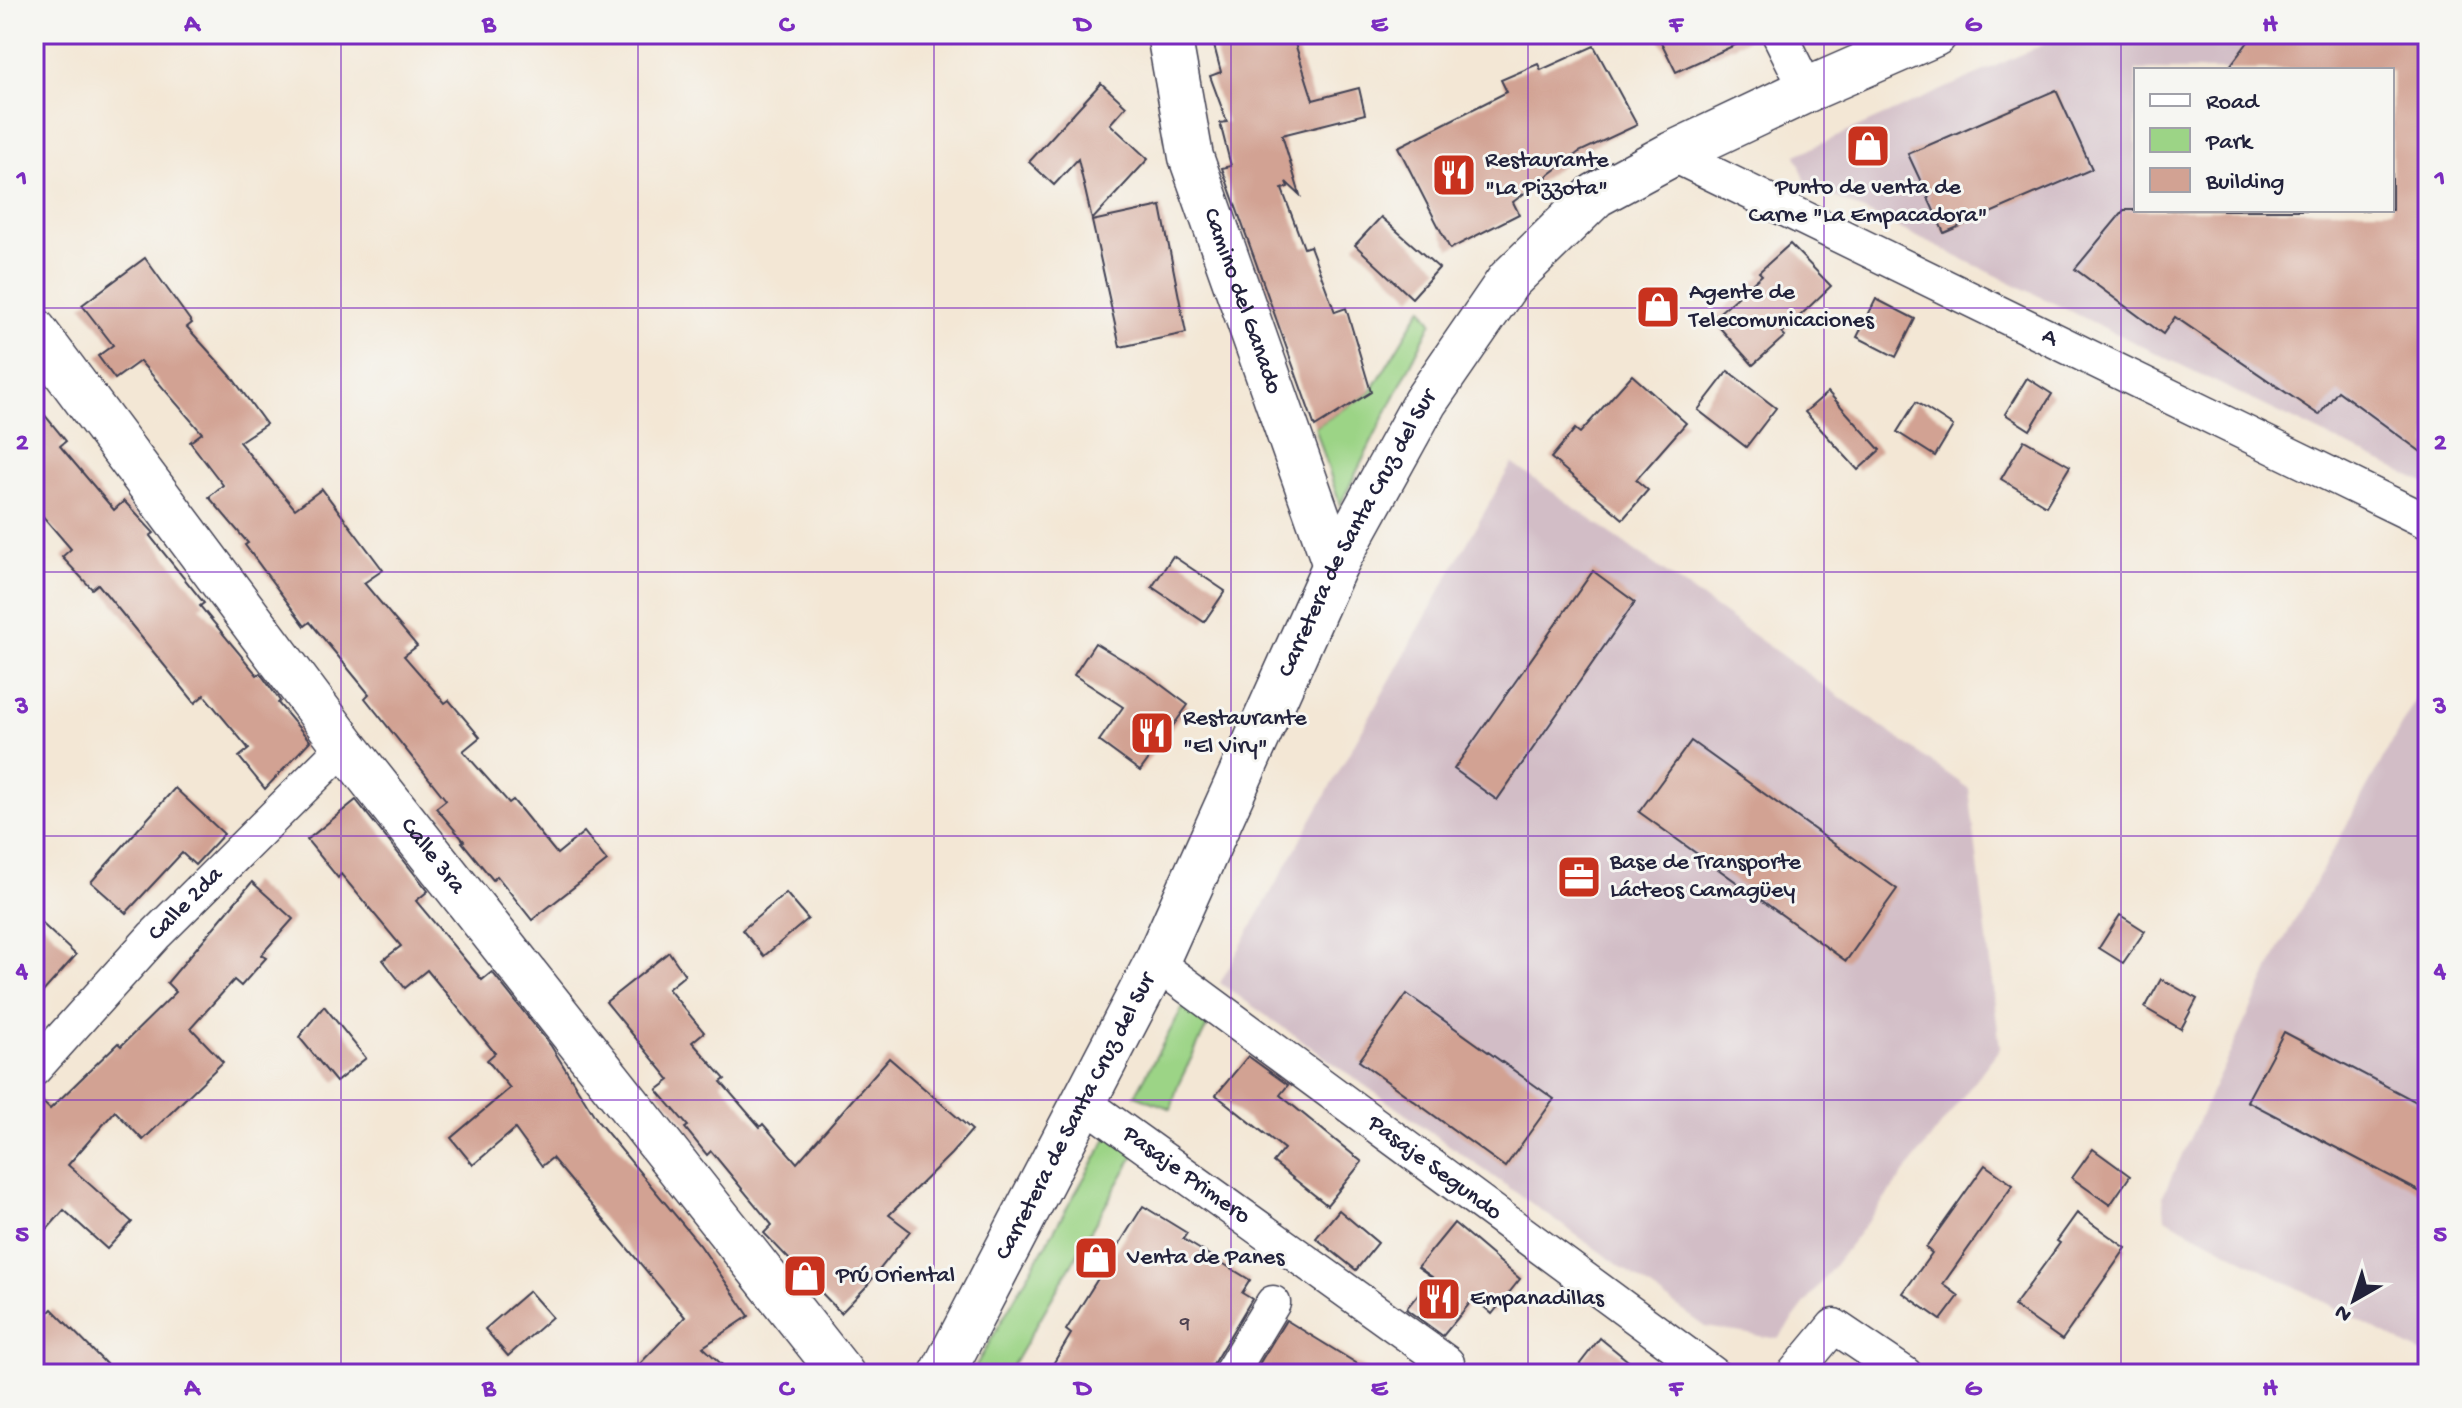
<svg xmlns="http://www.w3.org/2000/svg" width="2462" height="1408" font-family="'Gochi Hand',sans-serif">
  <rect width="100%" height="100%" fill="#f6f6f2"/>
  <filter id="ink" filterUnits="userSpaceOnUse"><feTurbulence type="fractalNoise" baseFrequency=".0125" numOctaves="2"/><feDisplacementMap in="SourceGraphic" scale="16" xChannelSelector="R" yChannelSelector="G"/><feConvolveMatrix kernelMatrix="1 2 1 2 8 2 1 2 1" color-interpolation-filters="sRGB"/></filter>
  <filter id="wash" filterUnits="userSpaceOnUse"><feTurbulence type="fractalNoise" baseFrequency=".006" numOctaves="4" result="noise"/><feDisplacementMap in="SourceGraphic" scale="32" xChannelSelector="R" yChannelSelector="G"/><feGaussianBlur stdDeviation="1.8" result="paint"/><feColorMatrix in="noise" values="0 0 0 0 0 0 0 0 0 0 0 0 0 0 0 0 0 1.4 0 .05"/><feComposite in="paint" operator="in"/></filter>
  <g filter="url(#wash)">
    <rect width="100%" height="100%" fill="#f3e7d5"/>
    <!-- industrial -->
    <g fill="#d2bdc6" fill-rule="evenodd">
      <path d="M2067,34H2428V485L1806,183L1796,155ZM2136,70H2392V210H2136Z"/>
      <path d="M1512,463L1969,789L2000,1048L1778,1339L1706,1327L1220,983Z"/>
      <path d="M2428,676V1357L2165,1218L2163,1195L2280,947Z"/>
    </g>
    <!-- green -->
    <g fill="#9cd486" stroke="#5f7b60" stroke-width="2">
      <path d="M1422,307L1432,322L1340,505L1315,427L1371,392Z"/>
      <path d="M1183,1007L1211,1018L1178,1085L1171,1109L1135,1095Z"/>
      <path d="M1113,1128L1138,1149L1008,1374H971Z"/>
    </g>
    <g id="blocks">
      <!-- building -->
      <g fill="#d2a293">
        <path d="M1211,34H1292L1313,100L1359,88L1365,114L1282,135L1300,195L1286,182L1288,187L1282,189L1304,248L1310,246L1335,312L1346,308L1371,392L1315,427L1222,168L1231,166L1220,123L1227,122L1210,76L1221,72Z"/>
        <path d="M1657,34H1759L1676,72Z"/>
        <path d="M2254,34H2428V457L2338,391L2319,415L2175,317L2163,334L2075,269L2124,210H2392V70H2227Z"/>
        <path d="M1594,46L1637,125L1579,152L1513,202L1519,214L1450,249L1398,147L1507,92L1501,80L1538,64L1541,70Z"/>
        <path d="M1101,83L1126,106L1110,124L1148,159L1092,220L1078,159L1054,185L1029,162Z"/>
        <path d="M2056,90L2092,169L1944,233L1928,198L1932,190L1927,195L1908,154Z"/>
        <path d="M1161,206L1186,333L1120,347L1092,221Z"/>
        <path d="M1381,217L1439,268L1412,298L1355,245Z"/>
        <path d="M1790,244L1831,286L1782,333L1785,336L1753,365L1712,319L1762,275L1759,272Z"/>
        <path d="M145,258L192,323L187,327L231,376L266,424L239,442L295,509L322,489L383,570L364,583L417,646L404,656L445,703L449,700L480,737L463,751L509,803L513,800L557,854L584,832L607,861L532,920L497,876L493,880L462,842L464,841L436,808L446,800L365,698L369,694L310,622L305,626L245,545L248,543L209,497L223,485L190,442L202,433L140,361L115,379L98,356L113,345L82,305Z"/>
        <path d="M1876,299L1915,319L1896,357L1857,337Z"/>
        <path d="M1728,371L1776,408L1746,447L1698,410Z"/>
        <path d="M1632,375L1686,423L1636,480L1648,490L1623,519L1551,458L1575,429L1580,433Z"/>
        <path d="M2027,378L2052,394L2030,430L2005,414Z"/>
        <path d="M1828,392L1880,450L1858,470L1805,412Z"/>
        <path d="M34,402L66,441L60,446L114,510L124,501L154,533L150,536L204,603L200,606L257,675L260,673L280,701L278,703L310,741L265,789L239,757L249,749L204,695L195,703L98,584L92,589L62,557L71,549L34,506Z"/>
        <path d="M1916,402L1953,426L1935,456L1897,432Z"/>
        <path d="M2024,440L2070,466L2046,506L2001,479Z"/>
        <path d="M1173,556L1225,591L1204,622L1152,587Z"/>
        <path d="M1593,571L1635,602L1497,800L1454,769Z"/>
        <path d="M1095,643L1148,675L1188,705L1140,771L1099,741L1123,707L1074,675Z"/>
        <path d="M1691,741L1897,889L1846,961L1639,812Z"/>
        <path d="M175,788L224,834L195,865L182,853L126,913L91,882Z"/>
        <path d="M356,800L428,891L416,901L482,980L492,972L551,1046L599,1123L700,1245L749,1316L703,1347L732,1374H630L685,1317L552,1158L542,1166L515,1129L473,1165L451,1138L510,1088L487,1060L495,1053L427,970L405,988L383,960L401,946L341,874L338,878L307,840Z"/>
        <path d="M252,882L293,919L261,955L266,958L241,986L234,980L191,1028L223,1062L143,1140L115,1111L68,1165L132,1222L107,1249L64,1210L34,1244V1094L50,1109L118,1043L121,1046L176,992L167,983Z"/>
        <path d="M786,893L808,919L764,956L742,930Z"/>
        <path d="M2120,915L2145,931L2123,963L2099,948Z"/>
        <path d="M34,916L76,955L34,1002Z"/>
        <path d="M669,952L685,975L668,989L704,1032L692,1042L725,1079L721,1082L760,1127L763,1124L797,1163L889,1058L972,1130L951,1154L889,1215L910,1231L865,1288L841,1313L764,1233L772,1225L711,1151L707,1155L685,1128L688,1126L657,1090L670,1080L606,1002Z"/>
        <path d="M2161,979L2197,999L2181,1029L2145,1008Z"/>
        <path d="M1407,994L1554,1099L1505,1167L1359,1061Z"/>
        <path d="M324,1006L366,1058L336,1082L299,1037Z"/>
        <path d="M2284,1032L2428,1108V1196L2247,1101Z"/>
        <path d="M1248,1056L1288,1085L1280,1095L1362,1162L1327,1205L1273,1162L1284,1149L1216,1095Z"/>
        <path d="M2093,1149L2130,1176L2110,1205L2072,1178Z"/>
        <path d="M1985,1165L2013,1185L1943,1284L1959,1296L1941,1320L1903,1293L1932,1253L1926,1248Z"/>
        <path d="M1143,1206L1187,1233L1183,1239L1250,1280L1242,1293L1252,1299L1213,1364L1210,1374H1047L1071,1334L1066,1330Z"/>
        <path d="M1339,1210L1378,1243L1356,1270L1316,1238Z"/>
        <path d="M2077,1213L2126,1248L2062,1340L2014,1306L2060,1243L2057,1241Z"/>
        <path d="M1454,1223L1520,1279L1492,1314L1474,1298L1443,1336L1406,1309L1432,1277L1418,1267Z"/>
        <path d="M529,1291L552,1317L508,1356L485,1329Z"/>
        <path d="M52,1309L116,1374H47L34,1360V1327Z"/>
        <path d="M1286,1320L1374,1374H1253Z"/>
        <path d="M1600,1338L1644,1374H1572Z"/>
      </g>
    </g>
  </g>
  <g filter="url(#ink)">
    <use href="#blocks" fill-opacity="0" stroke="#414052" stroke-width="2"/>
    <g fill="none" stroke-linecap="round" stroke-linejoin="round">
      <!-- street casing -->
      <g stroke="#414052" stroke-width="37">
        <g id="street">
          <path d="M1779,34L1807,90"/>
          <path id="s1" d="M1672,154L2428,522"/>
          <path id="s2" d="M1156,963L1713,1374"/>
          <path id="s3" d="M34,1069L154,936L345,746"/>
          <path id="s4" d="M1082,1101L1447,1363"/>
          <path d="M1230,1374L1273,1303"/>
          <path d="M1794,1374L1834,1326L1905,1374"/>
        </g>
      </g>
      <!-- secondary casing -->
      <g stroke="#414052" stroke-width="47">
        <g id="secondary">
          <path id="s5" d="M1169,34L1191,157L1335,565"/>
          <path id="s6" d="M34,330L345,746L842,1374"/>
          <path id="s7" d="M942,1374L1156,963L1335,565L1425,402L1509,280L1596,195L1672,154L1807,90L1935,34"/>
        </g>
      </g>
      <!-- street -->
      <use href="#street" stroke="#fff" stroke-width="34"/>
      <!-- secondary -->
      <use href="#secondary" stroke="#fff" stroke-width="44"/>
    </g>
  </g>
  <!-- grid -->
  <path fill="none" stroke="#7b2cbf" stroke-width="2" stroke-opacity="0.55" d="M341,34V1374M638,34V1374M934,34V1374M1231,34V1374M1528,34V1374M1824,34V1374M2121,34V1374M34,308H2428M34,572H2428M34,836H2428M34,1100H2428"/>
  <!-- icons -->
  <defs>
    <g id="shop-square" transform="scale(2.3)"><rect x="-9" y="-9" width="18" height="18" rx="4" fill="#c8321e" stroke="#f6f6f2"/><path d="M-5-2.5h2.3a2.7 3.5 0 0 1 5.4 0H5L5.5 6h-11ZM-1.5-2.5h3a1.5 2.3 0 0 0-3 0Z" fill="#fff"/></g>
    <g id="restaurant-square" transform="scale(2.3)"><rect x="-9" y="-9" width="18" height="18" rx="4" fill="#c8321e" stroke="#f6f6f2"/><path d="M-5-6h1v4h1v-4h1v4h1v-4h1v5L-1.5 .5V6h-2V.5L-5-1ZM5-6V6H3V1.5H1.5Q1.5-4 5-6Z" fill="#fff"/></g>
    <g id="office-square" transform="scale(2.3)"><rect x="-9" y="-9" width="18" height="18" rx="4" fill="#c8321e" stroke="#f6f6f2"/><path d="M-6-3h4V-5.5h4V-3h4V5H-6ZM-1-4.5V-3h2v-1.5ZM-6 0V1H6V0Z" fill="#fff"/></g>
  </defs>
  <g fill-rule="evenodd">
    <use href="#shop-square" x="1868" y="146"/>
    <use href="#restaurant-square" x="1454" y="175"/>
    <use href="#shop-square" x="1658" y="307"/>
    <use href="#restaurant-square" x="1152" y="733"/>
    <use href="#office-square" x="1579" y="877"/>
    <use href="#shop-square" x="1096" y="1258"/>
    <use href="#shop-square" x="805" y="1276"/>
    <use href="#restaurant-square" x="1439" y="1299"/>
  </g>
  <g text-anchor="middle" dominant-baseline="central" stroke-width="6" stroke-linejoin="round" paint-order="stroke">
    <!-- number labels -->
    <g font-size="20" fill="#4e4251">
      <text x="1185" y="1325">9</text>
    </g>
    <!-- poi labels -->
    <g font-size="24" fill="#22223b" stroke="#f6f6f2" text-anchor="start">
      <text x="1485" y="161">Restaurante<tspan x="1485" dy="28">"La Pizzota"</tspan></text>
      <text x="1868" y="188" text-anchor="middle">Punto de venta de<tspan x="1868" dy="28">Carne "La Empacadora"</tspan></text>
      <text x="1689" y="293">Agente de<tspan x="1689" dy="28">Telecomunicaciones</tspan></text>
      <text x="1183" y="719">Restaurante<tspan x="1183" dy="28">"El Viry"</tspan></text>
      <text x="1610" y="863">Base de Transporte<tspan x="1610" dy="28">Lácteos Camagüey</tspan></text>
      <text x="1127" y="1258">Venta de Panes</text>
      <text x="836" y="1276">Prú Oriental</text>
      <text x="1470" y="1299">Empanadillas</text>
    </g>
    <!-- street labels -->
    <g font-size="24" fill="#22223b" stroke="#f6f6f2">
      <text stroke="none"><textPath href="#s5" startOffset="278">Camino del Ganado</textPath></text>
      <text stroke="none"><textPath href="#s1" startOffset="420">A</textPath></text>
      <text stroke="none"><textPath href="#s7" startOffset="938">Carretera de Santa Cruz del Sur</textPath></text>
      <text stroke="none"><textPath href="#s6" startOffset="660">Calle 3ra</textPath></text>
      <text stroke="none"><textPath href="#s3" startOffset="224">Calle 2da</textPath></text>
      <text stroke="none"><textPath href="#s7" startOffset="290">Carretera de Santa Cruz del Sur</textPath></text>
      <text stroke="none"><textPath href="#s2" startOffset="346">Pasaje Segundo</textPath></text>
      <text stroke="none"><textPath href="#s4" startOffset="128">Pasaje Primero</textPath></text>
    </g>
  </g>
  <!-- margin -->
  <rect width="2462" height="1408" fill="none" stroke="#f6f6f2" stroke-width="88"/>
  <!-- legend -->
  <rect x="2134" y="68" width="260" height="144" fill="#f6f6f2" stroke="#a1a1a9" stroke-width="2"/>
  <rect x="2150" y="94" width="40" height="12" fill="#ffffff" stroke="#a1a1a9" stroke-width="2"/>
  <text x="2206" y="108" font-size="24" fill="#22223b">Road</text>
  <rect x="2150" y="128" width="40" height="24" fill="#9cd486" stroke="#a1a1a9" stroke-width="2"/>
  <text x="2206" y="148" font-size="24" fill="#22223b">Park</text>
  <rect x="2150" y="168" width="40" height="24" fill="#d2a293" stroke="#a1a1a9" stroke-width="2"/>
  <text x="2206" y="188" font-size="24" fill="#22223b">Building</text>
  <!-- north arrow -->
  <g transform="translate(2354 1300) rotate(219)" stroke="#f6f6f2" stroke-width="6" paint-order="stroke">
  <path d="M0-6L14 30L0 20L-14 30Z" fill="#22223b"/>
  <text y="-12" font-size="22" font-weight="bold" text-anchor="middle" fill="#22223b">N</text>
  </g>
  <rect x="44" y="44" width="2374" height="1320" fill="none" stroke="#7b2cbf" stroke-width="3"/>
  <g font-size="26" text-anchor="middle" font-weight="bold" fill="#7b2cbf">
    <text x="192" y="31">A</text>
    <text x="489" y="31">B</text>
    <text x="786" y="31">C</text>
    <text x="1083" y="31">D</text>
    <text x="1379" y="31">E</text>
    <text x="1676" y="31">F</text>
    <text x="1973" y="31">G</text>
    <text x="2270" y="31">H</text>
    <text x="22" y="185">1</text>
    <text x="2440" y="185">1</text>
    <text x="22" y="449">2</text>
    <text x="2440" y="449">2</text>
    <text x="22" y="713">3</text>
    <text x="2440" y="713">3</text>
    <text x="22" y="977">4</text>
    <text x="2440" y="977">4</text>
    <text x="22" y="1241">5</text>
    <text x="2440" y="1241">5</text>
    <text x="192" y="1395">A</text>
    <text x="489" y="1395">B</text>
    <text x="786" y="1395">C</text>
    <text x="1083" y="1395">D</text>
    <text x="1379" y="1395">E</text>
    <text x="1676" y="1395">F</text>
    <text x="1973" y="1395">G</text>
    <text x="2270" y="1395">H</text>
  </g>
</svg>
